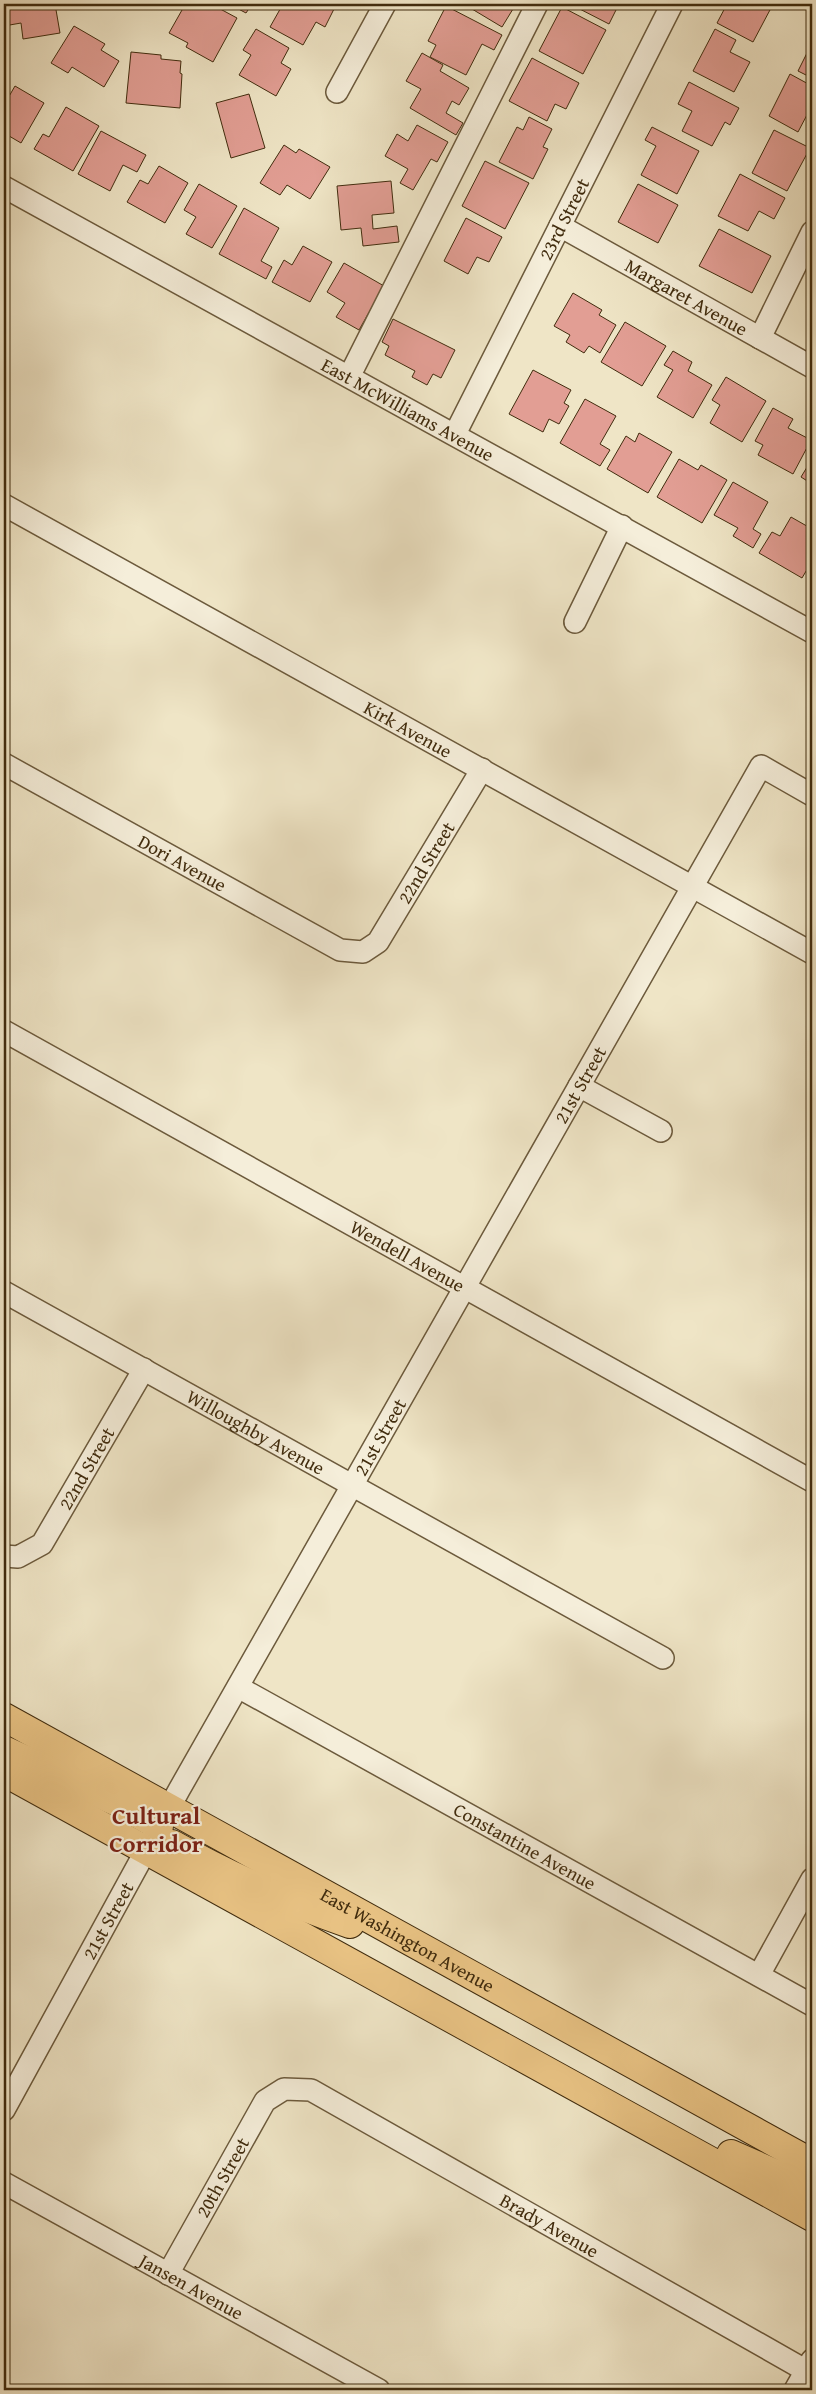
<svg xmlns="http://www.w3.org/2000/svg" width="816" height="2394" font-family="'Gentium Book Plus',serif">
  <rect width="100%" height="100%" fill="#efe5c6"/>
  <filter id="stains"><feTurbulence type="fractalNoise" baseFrequency=".004" numOctaves="4"/><feColorMatrix values="0 0 0 0 .2 0 0 0 0 .09 0 0 0 0 .02 0 0 0 .5 -.17"/></filter>
  <radialGradient id="worn" r=".72"><stop offset=".6" stop-color="#630" stop-opacity="0"/><stop offset="1" stop-color="#630" stop-opacity=".3"/></radialGradient>
  <!-- building -->
  <g fill="#e29e94" stroke="#412c0e">
    <path d="M4,4H55L60,33L23,39L21,23L4,26Z"/>
    <path d="M181,4H211L237,18L213,62L186,47L188,43L169,33L182,10L179,8Z"/>
    <path d="M229,4H252L246,13Z"/>
    <path d="M283,4H333L336,5L325,27L316,22L303,45L270,27Z"/>
    <path d="M468,4H516L502,27L467,6Z"/>
    <path d="M570,4H619L609,24Z"/>
    <path d="M727,4H762L771,8L753,42L717,23Z"/>
    <path d="M446,6L502,35L494,50L482,44L466,75L430,57L436,45L428,41Z"/>
    <path d="M562,7L606,30L583,74L539,51Z"/>
    <path d="M74,26L105,44L101,50L119,61L104,87L72,67L68,73L51,63Z"/>
    <path d="M256,29L289,48L281,63L291,69L276,96L239,75L251,55L243,50Z"/>
    <path d="M715,29L736,40L730,52L750,62L734,92L693,71Z"/>
    <path d="M812,43V78L798,71Z"/>
    <path d="M131,52L161,55V59L181,61L180,73L182,74L180,108L126,103Z"/>
    <path d="M422,53L443,65L440,71L469,88L459,105L452,101L446,113L463,123L456,135L410,108L421,89L406,81Z"/>
    <path d="M532,58L579,83L566,109L555,104L547,121L509,101Z"/>
    <path d="M790,74L812,86V113L809,111L798,132L769,116Z"/>
    <path d="M689,82L739,108L730,125L725,122L712,146L682,131L692,111L678,104Z"/>
    <path d="M15,86L44,103L21,143L4,133V105Z"/>
    <path d="M249,94L265,148L231,158L216,103Z"/>
    <path d="M66,107L99,126L73,171L34,149L43,134L49,137Z"/>
    <path d="M529,117L552,129L543,147L548,149L533,179L499,162L517,127L523,130Z"/>
    <path d="M417,125L448,142L437,162L431,159L413,190L400,183L408,169L385,156L397,134L408,141Z"/>
    <path d="M652,127L699,151L677,194L641,175L656,146L645,140Z"/>
    <path d="M774,130L810,148L787,191L752,173Z"/>
    <path d="M101,131L146,155L137,172L123,165L110,191L78,174Z"/>
    <path d="M284,145L296,153L299,149L330,167L310,199L287,185L280,195L260,183Z"/>
    <path d="M485,161L529,183L505,229L462,206Z"/>
    <path d="M159,166L188,183L165,223L127,202L140,180L148,184Z"/>
    <path d="M740,174L785,198L774,219L759,211L748,231L718,216Z"/>
    <path d="M391,181L394,213L372,215L373,229L397,226L399,242L363,246L361,228L341,230L337,186Z"/>
    <path d="M199,184L237,206L212,248L186,234L196,217L184,210Z"/>
    <path d="M638,184L678,205L658,243L618,222Z"/>
    <path d="M244,208L279,228L261,261L272,267L266,279L219,254Z"/>
    <path d="M466,218L502,237L489,262L477,257L468,274L444,261Z"/>
    <path d="M719,229L771,256L752,293L699,266Z"/>
    <path d="M303,246L332,262L310,302L272,282L284,260L292,265Z"/>
    <path d="M344,263L384,286L359,330L336,317L345,303L327,292Z"/>
    <path d="M573,293L602,310L599,315L616,325L600,353L589,346L584,353L566,342L570,335L554,326Z"/>
    <path d="M393,319L455,350L441,378L433,374L427,385L412,377L415,371L385,355L389,346L382,342Z"/>
    <path d="M625,322L666,346L642,386L601,362Z"/>
    <path d="M673,351L692,362L688,371L712,385L693,418L657,397L673,370L664,365Z"/>
    <path d="M533,370L571,390L564,403L569,406L559,424L549,419L543,432L509,414Z"/>
    <path d="M726,377L766,401L742,442L710,423L720,405L712,400Z"/>
    <path d="M585,399L616,416L600,444L610,450L600,466L560,443Z"/>
    <path d="M773,408L793,419L788,428L811,440L793,474L758,455L763,445L755,441Z"/>
    <path d="M639,433L672,452L648,493L607,469L626,436L635,442Z"/>
    <path d="M679,459L698,470L701,465L727,480L702,523L657,497Z"/>
    <path d="M812,459V484L801,477Z"/>
    <path d="M733,482L768,502L753,529L761,534L753,548L733,536L738,528L714,515Z"/>
    <path d="M791,517L812,529V545L809,551L812,553V561L802,578L759,553L772,532L780,536Z"/>
  </g>
  <g fill="none" stroke-linecap="round" stroke-linejoin="round">
    <!-- minor casing -->
    <g stroke="#6c5a3c" stroke-width="24">
      <g id="minor">
        <path d="M337,92L385,4"/>
        <path id="s1" d="M4,187L812,632"/>
        <path id="s2" d="M560,226L812,367"/>
        <path d="M760,338L812,232"/>
        <path d="M350,375L537,4"/>
        <path id="s3" d="M455,434L672,4"/>
        <path id="s4" d="M4,505L812,953"/>
        <path d="M575,622L622,526"/>
        <path id="s5" d="M4,764L340,950L363,952L378,942L482,769"/>
        <path id="s6" d="M4,1031L812,1481"/>
        <path d="M579,1086L661,1131"/>
        <path id="s7" d="M4,1292L663,1658"/>
        <path id="s8" d="M4,1556L18,1557L42,1544L144,1369"/>
        <path id="s9" d="M238,1687L812,2005"/>
        <path d="M759,1975L812,1879"/>
        <path id="s10" d="M4,2110L179,1790L761,766L812,795"/>
        <path id="s11" d="M4,2183L379,2390"/>
        <path id="s12" d="M168,2274L265,2101L284,2089L311,2090L812,2374"/>
        <path d="M795,2390L812,2360"/>
      </g>
    </g>
    <!-- major casing -->
    <g stroke="#412c0e" stroke-width="30">
      <g id="major">
        <path id="s13" d="M4,1717L812,2163"/>
        <path d="M4,1750L117,1802L159,1826"/>
        <path d="M4,1772L812,2217"/>
        <path d="M172,1844C227,1875 290,1903 350,1924"/>
        <path d="M731,2154L812,2190"/>
      </g>
    </g>
    <!-- minor -->
    <use href="#minor" stroke="#f5eeda" stroke-width="21"/>
    <!-- major -->
    <use href="#major" stroke="#e8c283" stroke-width="28"/>
  </g>
  <g text-anchor="middle" dominant-baseline="central" stroke-width="4.5" stroke-linejoin="round" paint-order="stroke">
    <!-- street labels -->
    <g font-size="19" fill="#412c0e" stroke="#f5eeda">
      <text stroke="none"><textPath href="#s3" startOffset="241">23rd Street</textPath></text>
      <text stroke="none"><textPath href="#s2" startOffset="145">Margaret Avenue</textPath></text>
      <text stroke="none"><textPath href="#s1" startOffset="461">East McWilliams Avenue</textPath></text>
      <text stroke="none"><textPath href="#s4" startOffset="462">Kirk Avenue</textPath></text>
      <text stroke="none"><textPath href="#s5" startOffset="204">Dori Avenue</textPath></text>
      <text stroke="none"><textPath href="#s5" startOffset="518">22nd Street</textPath></text>
      <text stroke="none"><textPath href="#s10" startOffset="1176">21st Street</textPath></text>
      <text stroke="none"><textPath href="#s6" startOffset="462">Wendell Avenue</textPath></text>
      <text stroke="none"><textPath href="#s7" startOffset="288">Willoughby Avenue</textPath></text>
      <text stroke="none"><textPath href="#s10" startOffset="771">21st Street</textPath></text>
      <text stroke="none"><textPath href="#s8" startOffset="129">22nd Street</textPath></text>
      <text stroke="none"><textPath href="#s9" startOffset="328">Constantine Avenue</textPath></text>
      <text stroke="none"><textPath href="#s10" startOffset="216">21st Street</textPath></text>
      <text stroke="none"><textPath href="#s13" startOffset="461">East Washington Avenue</textPath></text>
      <text stroke="none"><textPath href="#s12" startOffset="111">20th Street</textPath></text>
      <text stroke="none"><textPath href="#s12" startOffset="522">Brady Avenue</textPath></text>
      <text stroke="none"><textPath href="#s11" startOffset="214">Jansen Avenue</textPath></text>
    </g>
    <!-- district labels -->
    <g font-size="24" font-weight="bold" fill="#7a1f14" stroke="#f5eeda">
      <text x="156" y="1815">Cultural<tspan x="156" dy="28">Corridor</tspan></text>
    </g>
  </g>
  <!-- margin -->
  <rect width="816" height="2394" fill="none" stroke="#efe5c6" stroke-width="20"/>
  <rect x="5" y="5" width="806" height="2384" fill="none" stroke="#412c0e" stroke-width="2.5"/>
  <rect x="10" y="10" width="796" height="2374" fill="none" stroke="#412c0e"/>
  <rect width="100%" height="100%" filter="url(#stains)"/>
  <rect width="100%" height="100%" fill="url(#worn)"/>
</svg>
